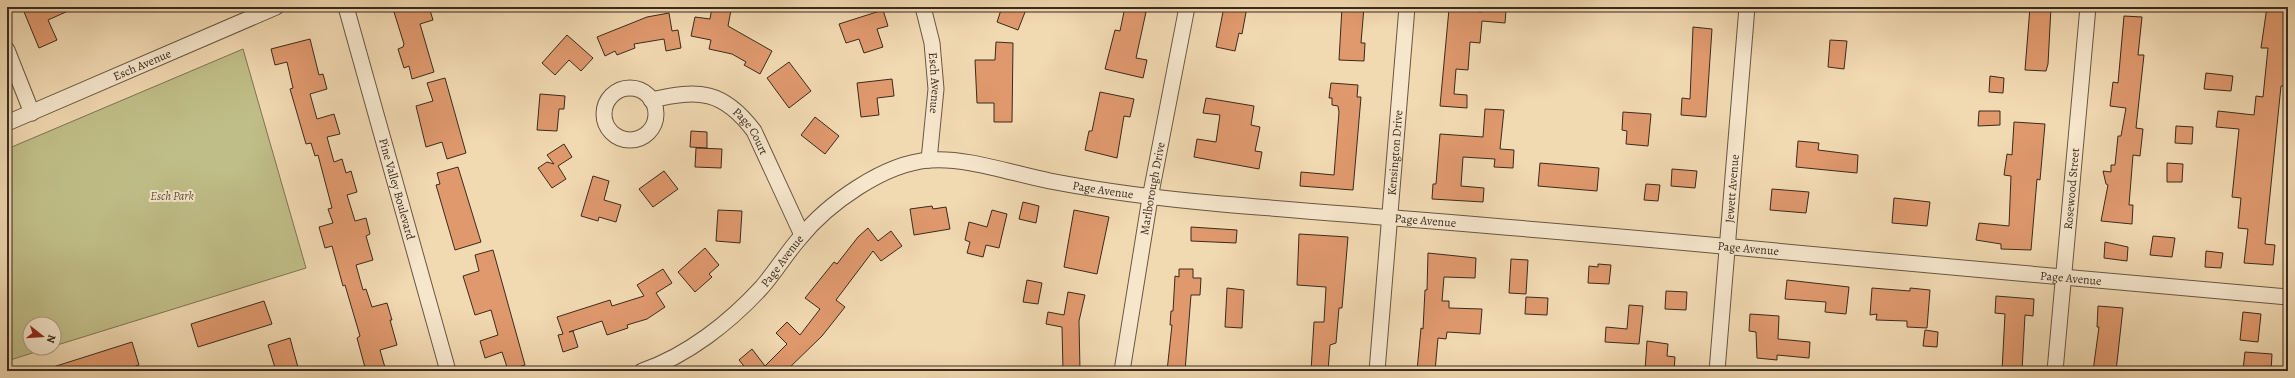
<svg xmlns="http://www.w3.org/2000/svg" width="2295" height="378" font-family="Alegreya,serif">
  <rect width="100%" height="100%" fill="#f1d9b1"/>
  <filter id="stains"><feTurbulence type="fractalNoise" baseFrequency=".005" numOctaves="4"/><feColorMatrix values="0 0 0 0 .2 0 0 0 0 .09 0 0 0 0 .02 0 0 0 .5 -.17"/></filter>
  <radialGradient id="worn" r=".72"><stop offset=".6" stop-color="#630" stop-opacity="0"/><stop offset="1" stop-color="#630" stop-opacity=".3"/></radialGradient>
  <!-- green -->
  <path fill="#c0be88" stroke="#7e7453" d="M243,49L306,268L54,346V324H30V348H48L7,361V149Z"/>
  <!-- building -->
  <g fill="#df996d" stroke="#3b2a1e">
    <path d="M22,7H77L48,20L57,40L39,48Z"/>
    <path d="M410,7H429L433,20L420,24L434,72L412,79L409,66L404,68L398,49L403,47L404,44L394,12Z"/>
    <path d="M712,7L731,10L728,26L772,51L760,74L744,65L746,62L732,54L709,49L711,40L691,36L695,17L710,19Z"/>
    <path d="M1002,7H1027L1018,30L997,22Z"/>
    <path d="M1125,7L1146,12L1136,58L1147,60L1143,78L1105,69L1115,30L1120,31Z"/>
    <path d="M1224,7H1247L1242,34L1239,33L1235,51L1216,47Z"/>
    <path d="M1342,7H1364L1361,43H1365L1364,61L1339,60Z"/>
    <path d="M1483,7L1506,10L1505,23L1482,21L1480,43L1470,42L1468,70L1456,69L1454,94L1467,95V108L1440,106L1449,9L1482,12Z"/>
    <path d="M2030,7H2051L2048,64L2046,71L2025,70Z"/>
    <path d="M2267,7H2288V41L2285,70H2288V86H2281L2265,244L2275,245L2273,265L2244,263L2248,229L2238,228L2241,198L2232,197L2239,129L2216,127L2218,111L2254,115L2256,96L2263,97L2268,48H2261Z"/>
    <path d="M883,10L888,26L877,29L883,47L864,53L859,39L846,43L839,24Z"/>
    <path d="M669,13L672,31L678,30L681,48L666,51L664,39L634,44L635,48L617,55L615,51L605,56L597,37L647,17Z"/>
    <path d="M2124,16L2142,17L2138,55H2144L2136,128L2143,129L2140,156L2133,155L2129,205H2133L2132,224L2101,221L2108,185L2106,184L2103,171L2111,172V165H2115L2118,136H2121L2126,108L2110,106L2113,82L2118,83Z"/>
    <path d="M1693,27L1712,29L1706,117L1681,115L1682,98L1690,99Z"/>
    <path d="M567,35L593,58L581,71L569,60L555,75L542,63Z"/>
    <path d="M310,39L319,75L323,74L327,89L310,94L317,119L334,114L340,134L327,137L334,162L342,159L346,173L351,171L357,192L347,195L355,221L366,218L370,234L366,236L373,260L356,265L363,290L366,289L372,307L387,303L392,320H390L397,345L380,350L386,371H366L357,338L360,336L345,285L343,286L332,246L325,248L319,227L333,223L328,209L332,208L318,155L315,156L311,143L306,144L290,89L293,88L287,62L275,65L271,49Z"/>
    <path d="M1830,40L1847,41L1844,69L1828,67Z"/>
    <path d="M996,42L1013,43L1012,122H994V103H977L975,60H995Z"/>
    <path d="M789,62L811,91L789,108L767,78Z"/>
    <path d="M2206,73L2233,76L2231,91L2204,89Z"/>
    <path d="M1990,76L2004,78L2003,93L1989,92Z"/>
    <path d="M445,78L466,153L447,159L442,142L426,147L416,106L433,101L427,83Z"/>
    <path d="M892,79L894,96L877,98L879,115L861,117L857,83Z"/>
    <path d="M1331,83L1358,85L1357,97H1361L1353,190L1300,186L1301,172L1334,175L1339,112L1338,106L1332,105V98H1329Z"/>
    <path d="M1100,92L1134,99L1130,117L1124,116L1117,158L1085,150L1089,131H1092Z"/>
    <path d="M540,94L565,96L564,109H559L557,131L537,130Z"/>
    <path d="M1206,98L1254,106L1251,125L1260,127L1255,151L1262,152L1259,169L1194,157L1197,139L1216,142L1220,115L1203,113Z"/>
    <path d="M1485,109L1504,110L1500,149L1514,150L1513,168L1494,167L1495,159L1463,157L1461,186L1484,188L1483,202L1432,199L1433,184H1436L1440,134L1483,137Z"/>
    <path d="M1979,111H2000V125L1978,126Z"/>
    <path d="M1623,112L1651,114L1648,146L1626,144L1627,131L1622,130Z"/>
    <path d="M815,117L839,136L825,154L801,135Z"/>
    <path d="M2014,122L2045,124L2040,180L2037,179L2031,250L2001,249V244L1976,240L1979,223L2009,226L2011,176L2004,175L2007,154L2012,155Z"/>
    <path d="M2176,126L2193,127L2192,144L2175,143Z"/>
    <path d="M691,131L707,132V148L690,147Z"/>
    <path d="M1798,141L1819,143L1818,150L1858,155L1857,173L1796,167Z"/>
    <path d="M564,144L572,157L558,166L566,179L552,188L538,168L547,162L554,164L547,155Z"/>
    <path d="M696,148L722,149L721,168L695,167Z"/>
    <path d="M1540,163L1599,168L1597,191L1538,186Z"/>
    <path d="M2167,163L2183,164L2182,182H2167Z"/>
    <path d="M458,167L481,242L455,250L436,185L440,184L437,173Z"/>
    <path d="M1672,169L1697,171L1695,188L1671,186Z"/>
    <path d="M664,171L678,189L653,207L639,189Z"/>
    <path d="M593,176L609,181L604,200L621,205L616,222L599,217L598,221L581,216Z"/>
    <path d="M1646,184L1660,185L1658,201L1644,200Z"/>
    <path d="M1772,189L1809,192L1806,213L1770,210Z"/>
    <path d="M1894,198L1930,202L1927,226L1892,223Z"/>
    <path d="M1023,202L1039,206L1036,223L1019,219Z"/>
    <path d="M932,206L933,209L946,207L950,229L914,235L910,209Z"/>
    <path d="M718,210L742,211L740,243L716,241Z"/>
    <path d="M992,210L1007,214L999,248L986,245L983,257L967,253L970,242L965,240L969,222L987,227Z"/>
    <path d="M1074,210L1109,217L1097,274L1064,267Z"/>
    <path d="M1191,227L1237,230L1236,243L1191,241Z"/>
    <path d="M868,228L878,241L891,231L902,246L881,261L873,251L836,300L845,307L822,336L786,371H748L739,360L752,349L765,366L787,344L776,333L787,322L800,335L820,309L805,298L834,262L837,264L858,237Z"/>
    <path d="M1299,234L1348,237L1342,308H1339L1336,343L1330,345L1328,371H1311L1314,322H1324L1326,287L1297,285Z"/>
    <path d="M2153,236L2175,238L2172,257L2150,255Z"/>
    <path d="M2105,242L2128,247L2127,261L2104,258Z"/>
    <path d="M705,248L719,265L709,274L712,277L695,292L678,272Z"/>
    <path d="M493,250L525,365L508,370L502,352L485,358L480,341L498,335L491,310L475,315L463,276L479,271L475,255Z"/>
    <path d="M2206,251L2223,253L2221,268L2205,267Z"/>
    <path d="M1428,253L1476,258L1475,278L1444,277L1442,301H1449V308L1482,309L1480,334L1447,332L1446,339L1438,338L1435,371H1417L1421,328L1423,329L1425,290H1427Z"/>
    <path d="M1511,259L1528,260L1526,294L1509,293Z"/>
    <path d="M1598,264L1611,265L1609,284L1588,283L1589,266L1598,267Z"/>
    <path d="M663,269L672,283L656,293L665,307L647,319L627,325L628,328L607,335L602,321L569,332L573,331L578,347L563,352L558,335L563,334L557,317L610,300L612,306L644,296L637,285Z"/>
    <path d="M1179,269H1193V278H1201L1200,295H1191L1185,371H1167L1172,325H1170L1171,311H1173L1175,276L1179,277Z"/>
    <path d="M1027,280L1042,283L1038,304L1023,302Z"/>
    <path d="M1787,280L1849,287L1846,314L1825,312L1826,302L1785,299Z"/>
    <path d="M1227,288L1244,290L1242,328L1225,327Z"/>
    <path d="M1872,288L1910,291V288L1930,290L1927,328L1907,327V321L1876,320L1877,314L1870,315Z"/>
    <path d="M1666,291L1687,292L1686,310L1665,309Z"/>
    <path d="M1068,292L1085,295L1079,321L1080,371H1063L1062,327L1046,324L1048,312L1064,315Z"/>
    <path d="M1996,296L2034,299L2033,316L2025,315L2022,371H2002L2005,314L1995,313Z"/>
    <path d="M1526,297L1548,298L1547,315L1525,314Z"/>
    <path d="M264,301L272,324L198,347L191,324Z"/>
    <path d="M1629,305L1643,306L1639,344L1605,342L1606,327L1627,329Z"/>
    <path d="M2098,306L2123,308L2116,371H2093L2099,327H2097Z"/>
    <path d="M2243,312L2261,314L2258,342L2240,340Z"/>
    <path d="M1750,314L1779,316L1778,339L1810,342L1809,358L1777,355V360L1757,358L1756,332L1749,331Z"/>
    <path d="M1925,330L1938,332L1937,347L1923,346Z"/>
    <path d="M290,338L299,371H276L268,345Z"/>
    <path d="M1647,341L1668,344L1667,356L1675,357L1674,371H1645Z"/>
    <path d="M132,342L139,365L121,371H51L50,368Z"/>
    <path d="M2245,352L2272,354L2271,371L2243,370Z"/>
  </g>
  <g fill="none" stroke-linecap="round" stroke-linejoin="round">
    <!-- minor casing -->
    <g stroke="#685643" stroke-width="17">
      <g id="minor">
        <path id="s1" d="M346,7L448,371"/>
        <path id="s2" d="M923,7L932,43L936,89L929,160"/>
        <path d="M7,50L32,113"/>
        <circle cx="630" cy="114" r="26"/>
        <path id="s3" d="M651,100C699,89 723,90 754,131L802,235"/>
        <path id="s4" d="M7,123L276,7"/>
        <path id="s5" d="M642,371C687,356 730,322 762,287C775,272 786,254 799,239C827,204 884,163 930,160C966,157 1014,174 1050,181C1107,192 1164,199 1222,204C1392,218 1563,231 1733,247C1918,264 2103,282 2288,297"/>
        <path id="s6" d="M1122,371L1150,198L1187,7"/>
        <path id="s7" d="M1377,371L1407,7"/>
        <path id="s8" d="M1717,371L1747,7"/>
        <path id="s9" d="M2055,371L2088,7"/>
      </g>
    </g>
    <!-- minor -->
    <use href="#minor" stroke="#f6e6cc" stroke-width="15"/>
  </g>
  <g text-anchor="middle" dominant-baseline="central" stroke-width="4" stroke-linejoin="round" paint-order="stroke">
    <!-- street labels -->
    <g font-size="12" fill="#3b2a1e" stroke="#f6e6cc">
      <text stroke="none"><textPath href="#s4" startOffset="147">Esch Avenue</textPath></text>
      <text stroke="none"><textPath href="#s2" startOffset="77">Esch Avenue</textPath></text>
      <text stroke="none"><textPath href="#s3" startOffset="115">Page Court</textPath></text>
      <text stroke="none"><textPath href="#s7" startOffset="219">Kensington Drive</textPath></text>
      <text stroke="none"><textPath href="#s1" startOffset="189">Pine Valley Boulevard</textPath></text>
      <text stroke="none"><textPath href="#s6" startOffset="185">Marlborough Drive</textPath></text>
      <text stroke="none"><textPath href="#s8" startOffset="183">Jewett Avenue</textPath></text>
      <text stroke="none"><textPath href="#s9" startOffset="183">Rosewood Street</textPath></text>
      <text stroke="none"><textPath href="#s5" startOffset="541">Page Avenue</textPath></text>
      <text stroke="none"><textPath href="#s5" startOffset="865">Page Avenue</textPath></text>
      <text stroke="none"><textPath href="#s5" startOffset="1189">Page Avenue</textPath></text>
      <text stroke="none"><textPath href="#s5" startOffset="181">Page Avenue</textPath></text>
      <text stroke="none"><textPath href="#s5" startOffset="1513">Page Avenue</textPath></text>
    </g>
    <!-- park labels -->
    <g font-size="12" font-style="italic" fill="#5c4f38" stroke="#f6e6cc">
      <text x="172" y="196">Esch Park</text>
    </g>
  </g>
  <!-- margin -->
  <rect width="2295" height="378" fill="none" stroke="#f1d9b1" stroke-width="24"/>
  <rect x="8" y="8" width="2279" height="362" fill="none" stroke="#3b2a1e" stroke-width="2"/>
  <rect x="12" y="12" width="2271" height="354" fill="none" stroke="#3b2a1e"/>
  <!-- north arrow -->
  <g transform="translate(42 336) rotate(107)"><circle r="19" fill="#f6e6cc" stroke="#ab9b86"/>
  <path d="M0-3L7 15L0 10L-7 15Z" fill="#8f2418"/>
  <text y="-6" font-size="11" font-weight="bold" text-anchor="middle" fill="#3b2a1e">N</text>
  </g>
  <rect width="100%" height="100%" filter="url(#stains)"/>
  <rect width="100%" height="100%" fill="url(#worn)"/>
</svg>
